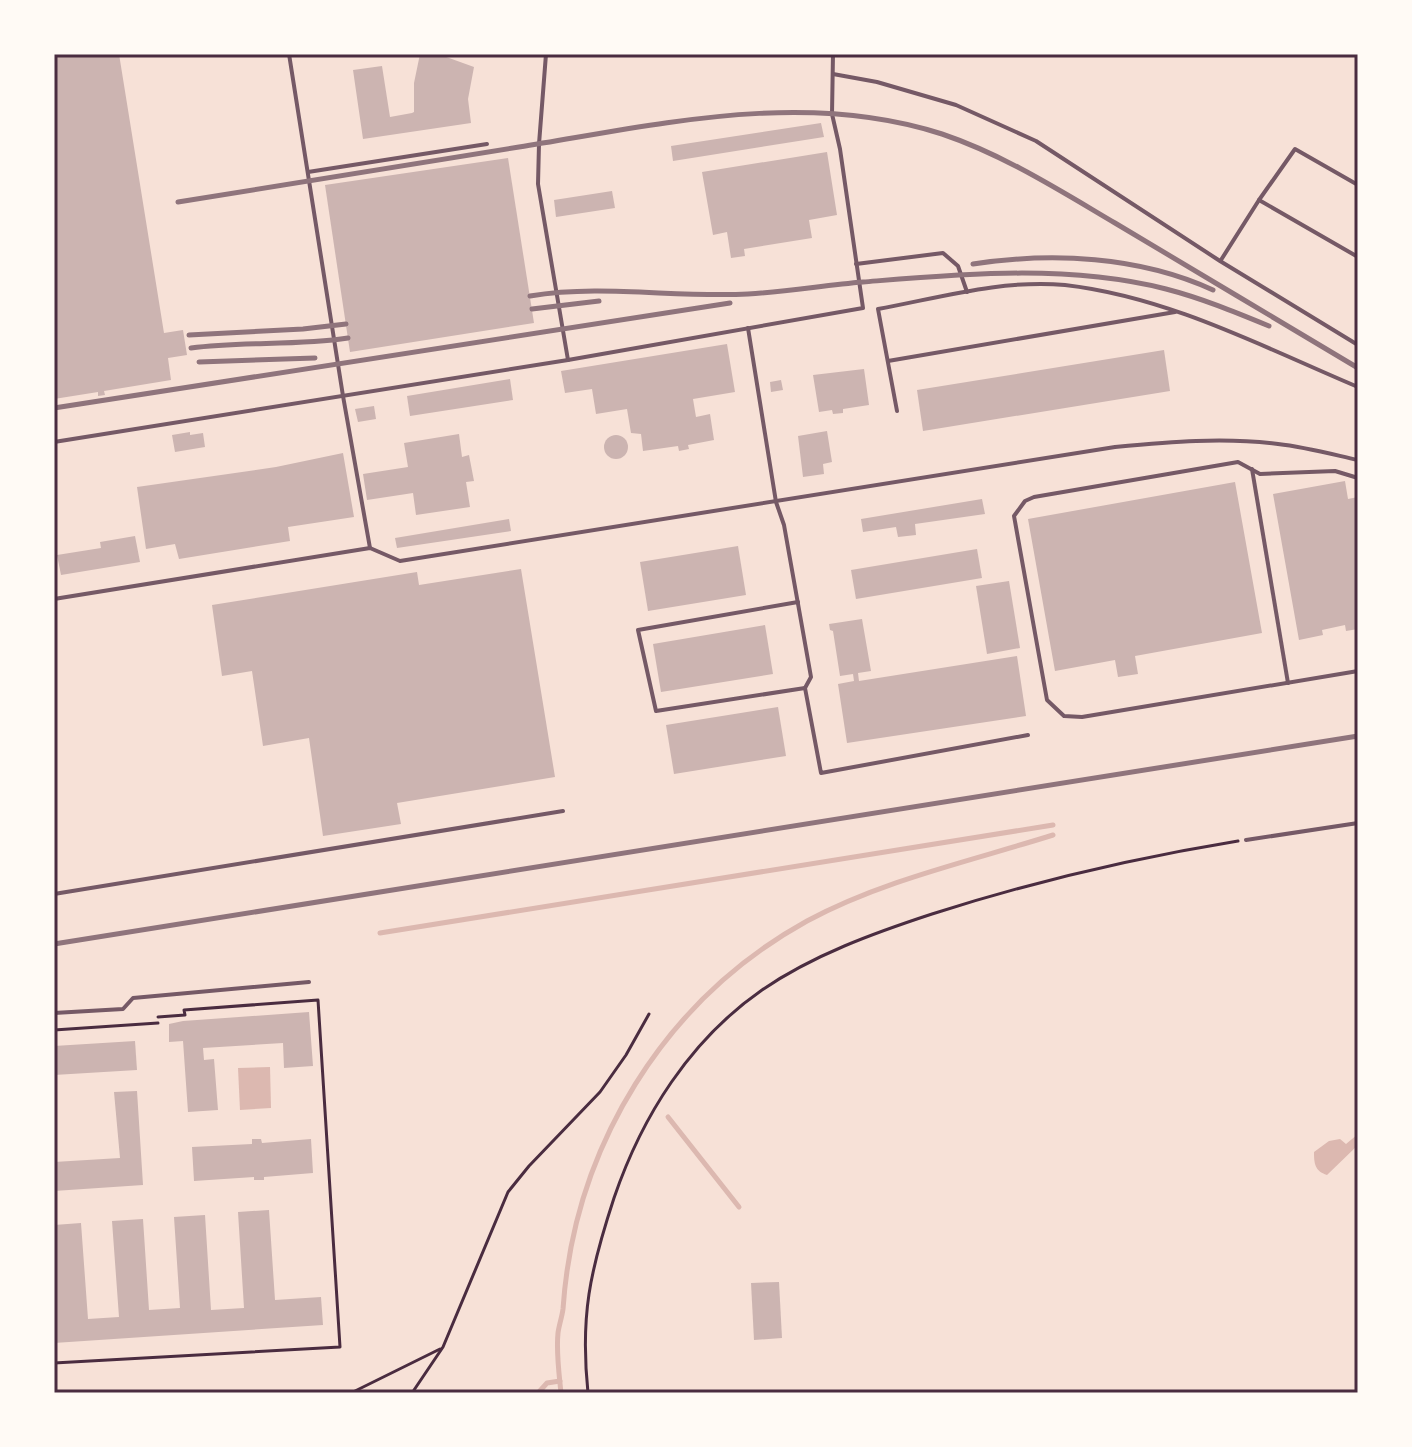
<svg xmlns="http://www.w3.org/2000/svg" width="1412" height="1447" font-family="'PT Sans',sans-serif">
  <rect width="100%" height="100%" fill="#f7e1d7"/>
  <!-- water -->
  <g fill="#dcb8b0">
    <path d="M270,1067L271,1108L240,1110L238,1068Z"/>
    <path d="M1358,1134V1145L1327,1175C1315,1171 1314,1164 1314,1152L1329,1141L1340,1139L1346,1144Z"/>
  </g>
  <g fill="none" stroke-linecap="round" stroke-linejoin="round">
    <!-- stream -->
    <g stroke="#dcb8b0" stroke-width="5">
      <path d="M380,933L1053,825"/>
      <path d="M668,1117L739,1207"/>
      <path d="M538,1393L547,1383L560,1381"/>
      <path d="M561,1393C559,1373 556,1352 558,1333C559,1325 562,1317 563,1309C574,1147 664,1000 807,921C883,880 971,861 1053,835"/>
    </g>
  </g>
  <!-- building -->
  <g fill="#ccb4b1">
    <path d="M54,54H119L164,333L183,330L187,355L168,358L171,380L104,391L105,395L98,396V392L54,399Z"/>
    <path d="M420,54H438L474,67L468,99L471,123L363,139L353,70L382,66L390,117L412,113L414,112V83Z"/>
    <path d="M821,123L824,137L673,161L671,146Z"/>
    <path d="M827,152L837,215L809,220L812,238L744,249L745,256L731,258L727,232L713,235L702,172Z"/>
    <path d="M508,158L534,323L350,352L325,185Z"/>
    <path d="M612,191L615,208L556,217L554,200Z"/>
    <path d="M727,344L735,392L693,399L696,417L710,414L714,440L688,445L689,449L679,451L678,446L643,451L641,434L631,433L627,409L596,414L592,389L565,393L561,371Z"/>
    <path d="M1164,350L1170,391L923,431L917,390Z"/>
    <path d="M864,369L869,405L843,409V413L833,414L832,410L819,412L813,375Z"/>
    <path d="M510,379L513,400L410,416L407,396Z"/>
    <path d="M781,380L783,390L771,392L770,382Z"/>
    <path d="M374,406L376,419L358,422L355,409Z"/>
    <path d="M827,431L832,462L823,464L824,474L803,477L798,436Z"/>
    <path d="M190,432V435L203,433L205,447L175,452L172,435Z"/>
    <path d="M459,434L462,457L469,455L474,481L466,482L470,507L416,515L413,493L367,500L363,474L408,467L404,443Z"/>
    <circle cx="616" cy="447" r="12"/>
    <path d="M343,453L354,517L288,527L290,541L179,559L175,544L146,549L137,487L276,467Z"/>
    <path d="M1345,481L1348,499L1358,497V629L1346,631L1345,625L1322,630L1323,635L1299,640L1273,494Z"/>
    <path d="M1235,482L1262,633L1135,656L1138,674L1118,677L1115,660L1055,671L1028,519Z"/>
    <path d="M982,499L985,514L915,524L916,535L898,537L896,527L863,532L861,519Z"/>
    <path d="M509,519L511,531L397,548L395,538Z"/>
    <path d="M135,536L140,562L61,575L57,555L101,548L100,542Z"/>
    <path d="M738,546L746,595L648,611L640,562Z"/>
    <path d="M977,549L982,578L856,599L851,570Z"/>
    <path d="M521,569L555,777L397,803L401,824L323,836L309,738L263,746L252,671L222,676L212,605L417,572L419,585Z"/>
    <path d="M1009,581L1020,648L987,654L976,586Z"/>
    <path d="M862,619L871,671L858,673L859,681L1017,656L1026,716L847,743L838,684L854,681L853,674L840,676L833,631L830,630L829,624Z"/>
    <path d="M765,625L773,674L661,692L653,644Z"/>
    <path d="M778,707L786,756L674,774L666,725Z"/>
    <path d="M309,1012L313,1066L284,1068L283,1043L203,1048L204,1060L214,1059L218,1110L188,1112L183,1041L169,1042V1024L183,1021Z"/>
    <path d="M135,1041L137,1070L54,1075V1046Z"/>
    <path d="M137,1091L143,1185L54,1191V1162L120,1158L114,1092Z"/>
    <path d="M252,1139H261L262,1143L311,1139L313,1173L264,1177V1180H254V1177L194,1181L192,1147L252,1144Z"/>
    <path d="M269,1210L275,1300L321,1297L323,1325L54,1343V1316H56L54,1225L81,1223L88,1319L119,1317L112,1221L143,1219L149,1310L180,1308L174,1217L205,1215L211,1310L244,1308L238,1212Z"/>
    <path d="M779,1282L782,1338L754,1340L751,1283Z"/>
  </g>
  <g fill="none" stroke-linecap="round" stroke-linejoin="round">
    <!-- path -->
    <g stroke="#4a2c40" stroke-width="3">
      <path d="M54,1030L158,1023"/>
      <path d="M54,1363L340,1347L318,1000L184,1010L185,1015L158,1017"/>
      <path d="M351,1393L440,1349"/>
      <path d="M412,1393L443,1347L508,1192L529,1166L600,1092L626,1055L649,1014"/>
      <path d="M588,1393C580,1316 590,1271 614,1198C642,1116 690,1040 762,990C813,955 874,933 932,914C1032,882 1134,858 1238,841"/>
    </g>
    <!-- service -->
    <g stroke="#755966" stroke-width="4">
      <path d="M289,54L343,396L370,548"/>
      <path d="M546,54L539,144L538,184L568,360"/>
      <path d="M833,74L877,82L956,105L1036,141L1220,261L1358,345"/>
      <path d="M308,172L487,144"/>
      <path d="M1259,200L1295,149L1358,185"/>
      <path d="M1221,260L1259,200L1358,257"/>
      <path d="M856,264L943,253L958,266L967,292"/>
      <path d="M748,328L776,502L784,525L811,677L805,688L821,773L1028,735"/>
      <path d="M888,361L1175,312"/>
      <path d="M897,411L878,309C938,298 1003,279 1065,285C1169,297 1263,347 1358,387"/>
      <path d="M54,442L568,360L863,308L840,149L832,114L833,54"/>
      <path d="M1252,469L1288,683"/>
      <path d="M1358,478L1335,471L1260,474L1238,462L1034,497L1025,501L1014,516L1047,700L1064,716L1082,717L1358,671"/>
      <path d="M54,599L370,548L400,561L1115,447C1169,442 1223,437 1278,444C1305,447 1331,454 1358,460"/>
      <path d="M798,602L638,630L656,711L805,688"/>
      <path d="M1246,840L1358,823"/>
      <path d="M54,894L563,811"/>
      <path d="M54,1013L123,1009L133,998L309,982"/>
    </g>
    <!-- rail -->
    <g stroke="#8f747c" stroke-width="5">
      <path d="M178,202C291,183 405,165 519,147C657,125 804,89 942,134C1004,155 1059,190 1115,223C1196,271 1277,320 1358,368"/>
      <path d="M973,264C1052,252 1139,256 1213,290"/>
      <path d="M530,296C603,284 675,298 748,294C787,292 825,285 863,282C963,274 1067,264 1166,289C1201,298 1235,312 1269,326"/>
      <path d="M532,309L599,301"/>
      <path d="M189,335L303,329L346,324"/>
      <path d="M191,348C243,341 296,346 348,338"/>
      <path d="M199,362L315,358"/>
      <path d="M54,408L730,303"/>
      <path d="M54,944L1358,736"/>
    </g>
  </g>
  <!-- border -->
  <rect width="1412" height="1447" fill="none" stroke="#fffaf5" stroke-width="112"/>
  <rect x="56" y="56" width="1300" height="1335" fill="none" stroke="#4a2c40" stroke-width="3"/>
</svg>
